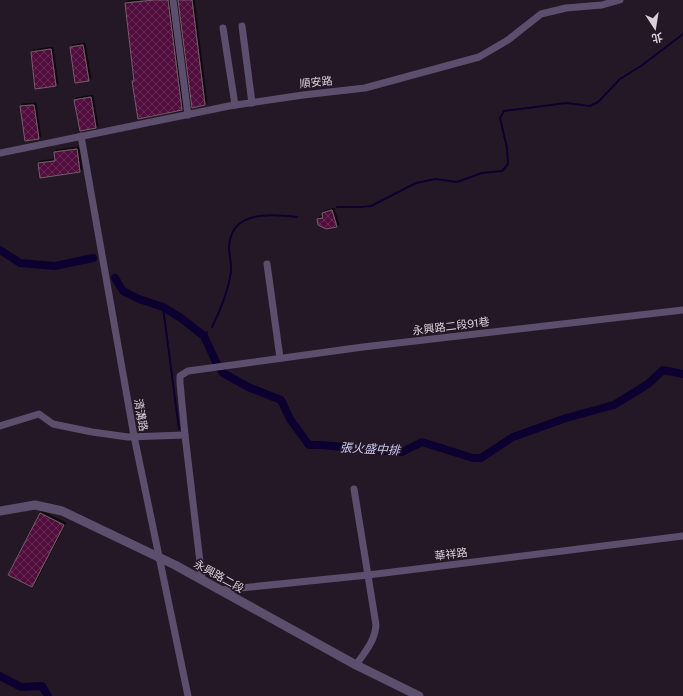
<svg xmlns="http://www.w3.org/2000/svg" width="683" height="696" font-family="'Public Sans','Noto Sans TC',sans-serif">
  <defs>
    <pattern id="building-cross-hatch" width="8" height="8" patternUnits="userSpaceOnUse"><rect width="8" height="8" fill="#51093b"/><path d="M0 0l8 8M0 8l8-8" fill="none" stroke="#692c57"/></pattern>
    <filter id="shadow"><feDropShadow dx="2" dy="-2" stdDeviation="0" flood-color="#0009"/></filter>
  </defs>
  <rect width="100%" height="100%" fill="#251826"/>
  <g fill="none" stroke-linecap="round" stroke-linejoin="round">
    <!-- stream -->
    <g stroke="#0c0030" stroke-width="2">
      <path d="M337,207H361L371,206L416,183L436,179L457,182L482,173L502,171L508,164L507,148L500,118L504,111L566,103L590,106L598,102L620,79L641,66L683,34"/>
      <path d="M163,307L179,429"/>
      <path d="M212,327C221,309 228,292 231,272C232,264 229,255 229,247C231,210 271,214 297,217"/>
      <path d="M204,336L207,332"/>
    </g>
    <!-- canal -->
    <g stroke="#0c0030" stroke-width="8">
      <path d="M0,250L20,263L55,266L93,258"/>
      <path d="M115,278L123,291L139,299L163,307L181,318L204,336L217,364L223,373L248,387L281,400L290,419L309,445H321L402,452L422,442L473,458H481L513,437L566,418L614,405L648,384L663,370L683,374"/>
      <path d="M0,676L21,687L42,686L48,696"/>
    </g>
  </g>
  <!-- building -->
  <g fill="url(#building-cross-hatch)" stroke="#725e69" filter="url(#shadow)">
    <path d="M154,0H168L182,110L138,119L132,81H134L125,3Z"/>
    <path d="M178,0H192L205,105L192,108Z"/>
    <path d="M83,45L89,81L75,83L70,47Z"/>
    <path d="M51,49L56,86L35,89L31,52Z"/>
    <path d="M91,97L96,128L80,131L74,100Z"/>
    <path d="M34,105L39,139L25,141L20,106Z"/>
    <path d="M77,149L80,172L40,178L38,163L55,161L54,152Z"/>
    <path d="M332,210L337,227L326,229L318,225L317,219L323,218L322,213Z"/>
    <path d="M40,513L64,525L32,587L8,575Z"/>
  </g>
  <g fill="none" stroke-linecap="round" stroke-linejoin="round">
    <!-- minor -->
    <g stroke="#5c4f6d" stroke-width="7">
      <path d="M173,0L188,115"/>
      <path d="M242,26L252,103"/>
      <path d="M223,28L235,105"/>
      <path d="M81,136L134,436L188,696"/>
      <path d="M0,153L229,106L303,95L365,88L479,57L508,40L541,14L566,8L602,5L620,0"/>
      <path d="M267,264L280,358"/>
      <path d="M0,426L39,414L53,424L92,432L128,437L185,435"/>
      <path d="M354,489L376,625C375,641 365,652 356,665"/>
      <path d="M202,579L185,435L180,383V376L188,371L363,347L683,310"/>
      <path d="M221,590L368,575L683,536"/>
    </g>
    <!-- tertiary -->
    <path stroke="#5c4f6d" stroke-width="9" d="M0,511L35,505L62,511L175,565L356,665L419,696"/>
  </g>
  <g text-anchor="middle" dominant-baseline="central" stroke-width="3.5" stroke-linejoin="round" paint-order="stroke">
    <!-- street labels -->
    <g font-size="11" fill="#d9d0d9" stroke="#251826">
      <text transform="translate(316 82) rotate(-6)">順安路</text>
      <text transform="translate(451 326) rotate(-7)">永興路二段91巷</text>
      <text transform="translate(141 415) rotate(80)">清溝路</text>
      <text transform="translate(451 554) rotate(-7)">華祥路</text>
      <text transform="translate(219 576) rotate(29)">永興路二段</text>
    </g>
    <!-- water labels -->
    <g font-size="12" font-style="italic" fill="#c9c9f3" stroke="#251826">
      <text transform="translate(370 449) rotate(3)">張火盛中排</text>
    </g>
  </g>
  <!-- north arrow -->
  <g transform="translate(655 28) rotate(168)" stroke="#251826" stroke-width="3" paint-order="stroke">
  <path d="M0-3L7 15L0 10L-7 15Z" fill="#d9d0d9"/>
  <text y="-6" font-size="11" font-weight="bold" text-anchor="middle" fill="#d9d0d9">北</text>
  </g>
</svg>
